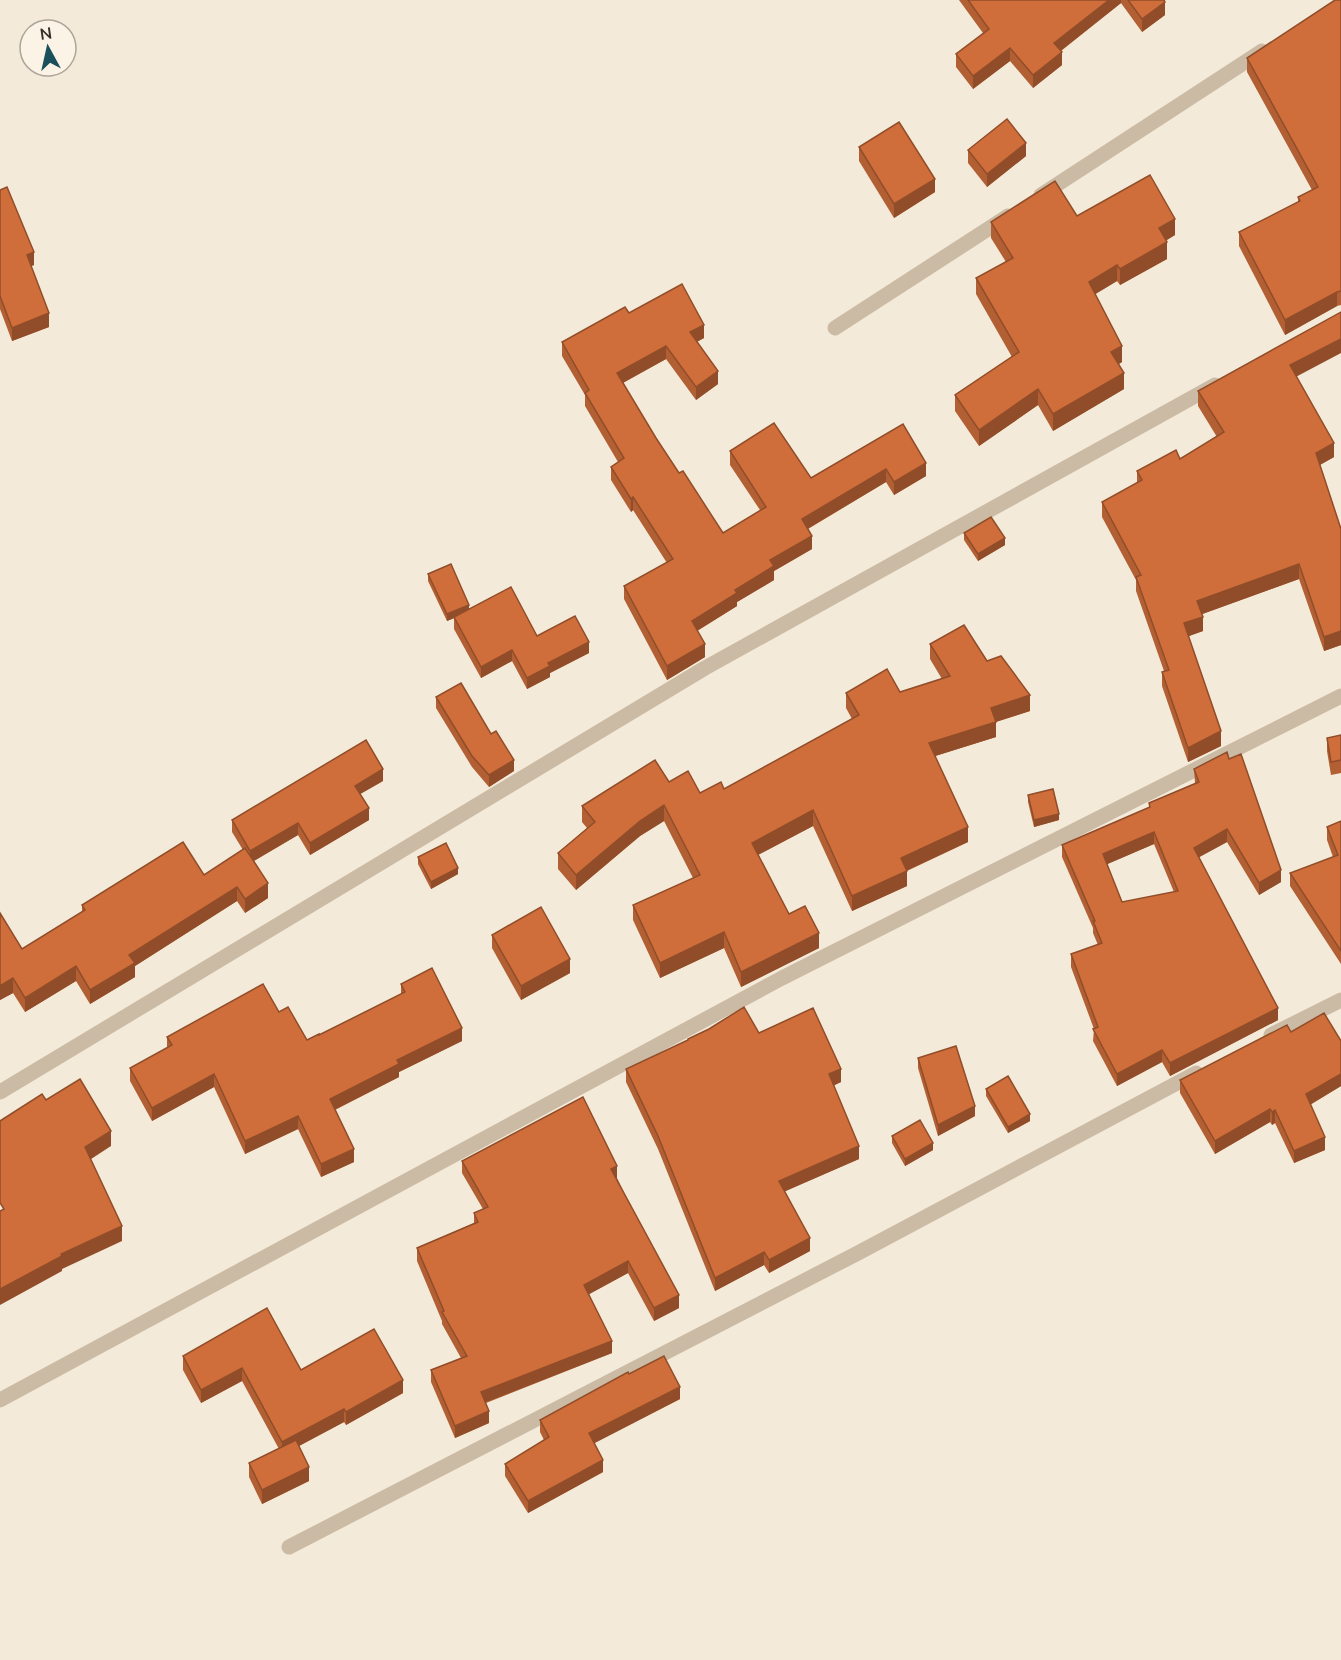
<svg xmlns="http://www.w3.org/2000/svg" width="1341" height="1660" font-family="'Nunito Sans',sans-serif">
  <rect width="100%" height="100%" fill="#f3ead9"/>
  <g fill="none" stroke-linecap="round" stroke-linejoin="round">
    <!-- minor -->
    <g stroke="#ccbba4" stroke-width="15">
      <path d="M1041,195L1262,51"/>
      <path d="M835,328L1008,216"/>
      <path d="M1271,1035L1341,1000"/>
      <path d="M0,1092L705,668L1215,385"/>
      <path d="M0,1400L782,978L1341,696"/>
      <path d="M289,1547L858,1253L1196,1073"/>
    </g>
  </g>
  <!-- wall -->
  <g fill="#b25f33" fill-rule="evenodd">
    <path d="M959,0H1164L1165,15L1142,32L1121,3L1061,51L1062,65L1033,88L1010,61L973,89L956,67V54L983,33Z"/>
    <path d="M1341,0V305L1337,306L1285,335L1239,246V232L1298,202V197L1312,190L1247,72V58Z"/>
    <path d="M859,147L935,192L894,218L859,161Z"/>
    <path d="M968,150L1026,156L987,187L968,163Z"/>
    <path d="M0,190L34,265L31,266L49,327L12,341L0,309Z"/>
    <path d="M1077,216L1175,235L1166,240L1167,259L1120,285L1117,281L1095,294L1122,362L1119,364L1124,389L1053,431L1038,405L979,446L955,411V395L1012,357L976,294V278L1006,262L991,238V222Z"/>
    <path d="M629,313L704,338L697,342L718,384L696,400L666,359L623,383L656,438L679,473L723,533L760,510L730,465V451L811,478L903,424L926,476L894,495L886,482L808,529L812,549L774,571V580L737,602V606L697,631L705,657L667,680L624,599V586L667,563L633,510L631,512L611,480V467L618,462L585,406V395L562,356V342Z"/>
    <path d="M1296,377L1334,457L1320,465L1341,529V645L1324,651L1299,579L1202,614L1203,631L1188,636L1221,746L1188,762L1162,686V672L1164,671L1136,591V580L1102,517V502L1137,483V471L1180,459L1217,437L1198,406V391Z"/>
    <path d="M964,533L1005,545L978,561L964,540Z"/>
    <path d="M428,574L469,609L537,636L589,653L550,673V677L527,689L512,661L481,678L454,629V618L447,621L428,581Z"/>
    <path d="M930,644L987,661L1030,711L996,722V737L935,756L968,842L907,871V886L852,911L813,826L758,855L789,914L819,948L741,987L724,948L660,978L633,920V905L693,878L664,821L640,836L576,890L558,869V853L587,828L582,822V806L669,782L700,793L724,789L852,719L846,708V693L900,692L942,679L930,659Z"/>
    <path d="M436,697L491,734L514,771L489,787L472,767L436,708Z"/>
    <path d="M1341,735V773L1331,775L1327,751V738Z"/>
    <path d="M1194,769L1281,882L1259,895L1227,842L1199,857L1278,1020L1170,1076L1162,1062L1117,1086L1093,1041L1094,1029L1071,967V954L1098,945L1093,933V928L1062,857V845L1149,807V803L1195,783ZM1154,844L1174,892L1122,902L1107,864Z"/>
    <path d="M383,781L360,794L369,820L310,855L298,835L254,861L268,898L245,913L237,901L135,966V977L90,1004L76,981L25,1012L13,993L0,1000V913L22,949L82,912V905L204,875L243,850L232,832V820Z"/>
    <path d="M1028,795L1059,820L1034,827L1028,802Z"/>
    <path d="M1341,821V964L1290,886V873L1333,857L1327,840V827Z"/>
    <path d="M418,857L458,874L431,889L418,864Z"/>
    <path d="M492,935L570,973L521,1000L492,948Z"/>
    <path d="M401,984L462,1041L399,1072V1077L335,1110L354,1162L321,1177L298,1129L245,1154L214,1087L152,1121L130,1081V1068L167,1048V1037L279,1012L307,1040L319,1035L401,994Z"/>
    <path d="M1291,1032L1341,1041V1086L1310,1105L1325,1150L1294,1163L1275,1123L1272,1125L1270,1122L1215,1154L1180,1093V1080Z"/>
    <path d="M759,1033L841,1082L833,1085L859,1159L785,1191L810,1251L769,1273L764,1265L715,1291L658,1149L626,1082V1069Z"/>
    <path d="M918,1058L975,1116L938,1136L918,1068Z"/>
    <path d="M986,1089L1030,1121L1008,1133L986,1096Z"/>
    <path d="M892,1136L933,1150L905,1166L892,1143Z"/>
    <path d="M462,1161L617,1178L679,1308L654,1321L628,1273L589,1294L612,1353L486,1403L489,1423L455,1438L431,1382V1370L461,1358L442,1324V1321L417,1261V1248L474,1223V1213L483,1209L462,1173Z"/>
    <path d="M183,1356L301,1370L403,1393L346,1425L344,1422L299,1446L309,1481L262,1504L249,1477V1463L279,1449L242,1381L201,1403L183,1370Z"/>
    <path d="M629,1374L680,1399L594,1443L603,1472L528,1513L505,1476V1464L544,1440L540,1432V1420Z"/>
  </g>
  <!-- shaded-wall -->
  <g fill="#914d29">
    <path d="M1109,0H1121V3L1054,56V43Z"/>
    <path d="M1165,2V15L1142,32V19Z"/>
    <path d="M1010,48V61L973,89V76Z"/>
    <path d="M1062,52V65L1033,88V75Z"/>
    <path d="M1026,143V156L987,187V174Z"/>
    <path d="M935,179V192L894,218V204Z"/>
    <path d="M1175,219V235L1159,245V228Z"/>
    <path d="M1167,242V259L1120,285V269Z"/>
    <path d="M34,252V265L27,268V255Z"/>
    <path d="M1117,265V281L1089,298V282Z"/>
    <path d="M1337,292V306L1285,335V320Z"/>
    <path d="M49,313V327L12,341V328Z"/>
    <path d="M704,325V338L690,345V332Z"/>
    <path d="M1341,339V353L1290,380V365Z"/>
    <path d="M666,346V359L617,386V373Z"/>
    <path d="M1122,346V362L1111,368V352Z"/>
    <path d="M718,371V384L696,400V387Z"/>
    <path d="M1124,373V389L1053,431V414Z"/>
    <path d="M1038,389V405L979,446V430Z"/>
    <path d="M1334,443V457L1316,467V453Z"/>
    <path d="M926,463V476L894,495V482Z"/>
    <path d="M886,469V482L802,532V519Z"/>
    <path d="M633,497V510L631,512V499Z"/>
    <path d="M812,536V549L774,571V580L737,602V606L692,634V621L735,590L770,560Z"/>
    <path d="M1005,538V545L978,561V554Z"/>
    <path d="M1299,564V579L1197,616V601Z"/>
    <path d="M469,605V612L447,621V614Z"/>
    <path d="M1203,617V631L1184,638V623Z"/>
    <path d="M1341,631V645L1324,651V637Z"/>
    <path d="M589,642V653L550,673V677L527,689V678L548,663Z"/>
    <path d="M705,644V657L667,680V666Z"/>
    <path d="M512,650V661L481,678V667Z"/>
    <path d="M1030,695V711L992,723L996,722V737L929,758V743L991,708Z"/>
    <path d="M1221,731V746L1188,762V748Z"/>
    <path d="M514,760V771L489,787V775Z"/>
    <path d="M383,769V781L355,797V786Z"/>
    <path d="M664,805V821L640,836L576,890V875L640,821Z"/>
    <path d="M369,808V820L310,855V843Z"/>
    <path d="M813,810V826L752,858V843Z"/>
    <path d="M1059,814V820L1034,827V820Z"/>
    <path d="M298,823V835L250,863V851Z"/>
    <path d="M968,827V842L901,873V858Z"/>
    <path d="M1227,829V842L1194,860V848Z"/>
    <path d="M1154,832V844L1103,866V854Z"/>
    <path d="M458,868V874L431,889V882Z"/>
    <path d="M1281,870V882L1259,895V883Z"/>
    <path d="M907,871V886L852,911V896Z"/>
    <path d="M268,883V898L245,913V899Z"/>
    <path d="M237,887V901L135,966V977L90,1004V990L129,955Z"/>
    <path d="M724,932V948L660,978V963Z"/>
    <path d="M819,933V948L741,987V972Z"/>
    <path d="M570,959V973L521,1000V986Z"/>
    <path d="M76,966V981L25,1012V998Z"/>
    <path d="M13,978V993L0,1000V986Z"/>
    <path d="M1278,1008V1020L1170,1076V1063Z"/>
    <path d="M462,1028V1041L399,1072V1077L330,1112V1099L397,1060Z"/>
    <path d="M1162,1050V1062L1117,1086V1074Z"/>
    <path d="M841,1069V1082L829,1088V1074Z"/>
    <path d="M214,1074V1087L152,1121V1108Z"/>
    <path d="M1341,1074V1086L1306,1107V1094Z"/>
    <path d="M975,1106V1116L938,1136V1125Z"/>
    <path d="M1270,1109V1122L1215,1154V1141Z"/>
    <path d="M1275,1110V1123L1272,1125V1112Z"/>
    <path d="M1030,1114V1121L1008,1133V1127Z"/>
    <path d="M298,1116V1129L245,1154V1141Z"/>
    <path d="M111,1131V1146L85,1163V1147Z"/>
    <path d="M1325,1137V1150L1294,1163V1151Z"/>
    <path d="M933,1143V1150L905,1166V1159Z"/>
    <path d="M859,1146V1159L779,1194V1181Z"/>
    <path d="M354,1149V1162L321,1177V1164Z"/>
    <path d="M617,1166V1178L611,1181V1169Z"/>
    <path d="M122,1226V1241L62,1269V1271L0,1305V1289L61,1254Z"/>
    <path d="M810,1238V1251L769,1273V1260Z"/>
    <path d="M764,1252V1265L715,1291V1278Z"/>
    <path d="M628,1261V1273L584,1297V1285Z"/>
    <path d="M679,1295V1308L654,1321V1308Z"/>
    <path d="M612,1341V1353L481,1404V1392Z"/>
    <path d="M242,1368V1381L201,1403V1390Z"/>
    <path d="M403,1380V1393L346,1425V1412Z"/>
    <path d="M680,1387V1399L589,1446V1433Z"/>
    <path d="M344,1409V1422L282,1455V1442Z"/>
    <path d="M489,1411V1423L455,1438V1426Z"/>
    <path d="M603,1460V1472L528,1513V1501Z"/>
    <path d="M309,1467V1481L262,1504V1490Z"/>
  </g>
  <!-- building -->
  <g fill="#cf6e3b" stroke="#914d29" stroke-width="1.5" fill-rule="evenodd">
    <path d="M968,0H1109L1054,43L1062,52L1033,75L1010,48L973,76L956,54L989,29Z"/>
    <path d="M1128,0H1164L1165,2L1142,19Z"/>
    <path d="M1335,0H1341V291L1337,292L1285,320L1239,232L1300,201L1298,197L1318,187L1247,58Z"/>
    <path d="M1007,119L1026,143L987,174L968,150Z"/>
    <path d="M899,122L935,179L894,204L859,147Z"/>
    <path d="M1150,175L1175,219L1159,228L1167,242L1120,269L1117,265L1089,282L1122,346L1111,352L1124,373L1053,414L1038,389L979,430L955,395L1019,352L976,278L1013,258L991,222L1055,181L1077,216Z"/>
    <path d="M7,187L34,252L27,255L49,313L12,328L0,296V190Z"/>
    <path d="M682,284L704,325L690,332L718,371L696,387L666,346L617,373L656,438L679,473L683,471L723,533L766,507L730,451L774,423L811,478L903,424L926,463L894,482L886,469L802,519L812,536L770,560L774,566L735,590L737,593L692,621L705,644L667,666L624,586L673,559L633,497L631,499L611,467L624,458L585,393L589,390L562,342L625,307L629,313Z"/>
    <path d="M1341,312V339L1290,365L1334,443L1316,453L1341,529V631L1324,637L1299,564L1197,601L1203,617L1184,623L1221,731L1188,748L1162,672L1169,670L1136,577L1141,575L1102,502L1142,480L1137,471L1176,450L1180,459L1224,432L1198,391Z"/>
    <path d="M991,517L1005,538L978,554L964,533Z"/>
    <path d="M451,564L469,605L447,614L428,574Z"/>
    <path d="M511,587L537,636L575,616L589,642L548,663L550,666L527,678L512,650L481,667L454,617Z"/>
    <path d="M964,625L987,661L1001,656L1030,695L991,708L996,722L929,743L968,827L901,858L907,871L852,896L813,810L752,843L789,914L805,906L819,933L741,972L724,932L660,963L633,905L700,875L664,805L640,821L576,875L558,853L595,822L582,806L655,760L669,782L688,771L700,793L721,782L724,789L859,715L846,693L887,669L900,692L950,676L930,644Z"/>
    <path d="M461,683L491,734L496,731L514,760L489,775L472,756L436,697Z"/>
    <path d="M1341,735V760L1331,762L1327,738Z"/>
    <path d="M366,740L383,769L355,786L369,808L310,843L298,823L250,851L232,820Z"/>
    <path d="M1227,752L1229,759L1241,754L1281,870L1259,883L1227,829L1194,848L1278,1008L1170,1063L1162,1050L1117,1074L1093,1029L1098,1027L1071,954L1102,943L1093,921H1095L1062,845L1150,807L1149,803L1199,782L1194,769ZM1154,832L1178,891L1122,902L1103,854Z"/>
    <path d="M1053,789L1059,814L1034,820L1028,795Z"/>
    <path d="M1341,821V951L1290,873L1338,855L1327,827Z"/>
    <path d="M183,842L204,875L245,848L268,883L245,899L237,887L129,955L135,963L90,990L76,966L25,998L13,978L0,986V913L22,949L85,910L82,905Z"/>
    <path d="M446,843L458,868L431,882L418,857Z"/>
    <path d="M541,907L570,959L521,986L492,935Z"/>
    <path d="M432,968L462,1028L397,1060L399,1064L330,1099L354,1149L321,1164L298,1116L245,1141L214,1074L152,1108L130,1068L172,1045L167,1037L263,984L279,1012L288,1007L307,1040L319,1034V1035L405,992L401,984Z"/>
    <path d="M744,1007L759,1033L813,1008L841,1069L829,1074L859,1146L779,1181L810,1238L769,1260L764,1252L715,1278L658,1136L626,1069L688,1040V1039L709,1029Z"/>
    <path d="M1324,1013L1341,1041V1074L1306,1094L1325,1137L1294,1151L1275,1110L1272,1112L1270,1109L1215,1141L1180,1080L1287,1025L1291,1032Z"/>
    <path d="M956,1046L975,1106L938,1125L918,1058Z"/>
    <path d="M1008,1076L1030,1114L1008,1127L986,1089Z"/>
    <path d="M80,1079L111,1131L85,1147L122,1226L61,1254L62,1256L0,1289V1211L4,1209L0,1203V1121L42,1094L46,1100Z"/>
    <path d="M583,1097L617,1166L611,1169L679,1295L654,1308L628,1261L584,1285L612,1341L481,1392L489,1411L455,1426L431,1370L467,1356L442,1312L444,1311L417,1248L478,1222L474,1213L488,1207L462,1161Z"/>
    <path d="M920,1120L933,1143L905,1159L892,1136Z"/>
    <path d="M267,1308L301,1370L374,1329L403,1380L346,1412L344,1409L282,1442L242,1368L201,1390L183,1356Z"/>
    <path d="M664,1356L680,1387L589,1433L603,1460L528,1501L505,1464L549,1437L540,1420L628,1372L629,1374Z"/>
    <path d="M296,1440L309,1467L262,1490L249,1463Z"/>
  </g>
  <!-- north arrow -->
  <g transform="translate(48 48) rotate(352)"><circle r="28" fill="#fbf3e5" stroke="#ada499" stroke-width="1.5"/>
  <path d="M0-4.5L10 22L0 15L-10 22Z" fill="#19505c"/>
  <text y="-9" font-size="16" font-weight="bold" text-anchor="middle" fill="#372d26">N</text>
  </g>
</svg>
